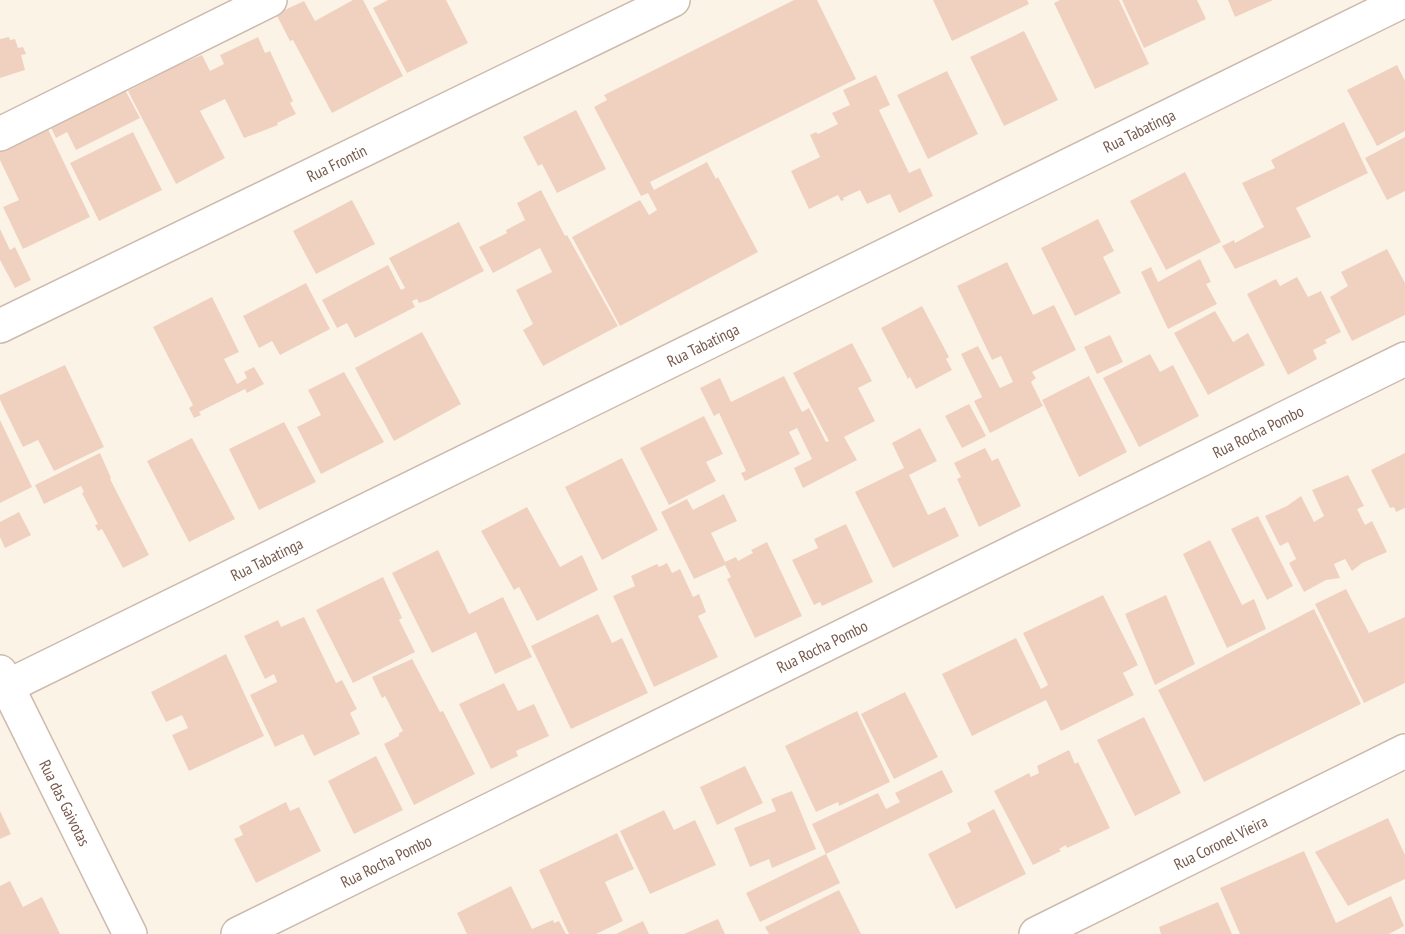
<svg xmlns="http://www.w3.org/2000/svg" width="1405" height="934" font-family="'PT Sans Narrow',sans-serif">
  <rect width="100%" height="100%" fill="#fcf3e7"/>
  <!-- building -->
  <g fill="#f0d1c0">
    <path d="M353,0H363L403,76L332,113L293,40L290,41L276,14L304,1L315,21Z"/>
    <path d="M388,0H446L468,43L407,73L373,8Z"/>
    <path d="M794,0H817L856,79L650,182L654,190L707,162L716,179L718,177L758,252L620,326L572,237L640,200L649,215L657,210L648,193L641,196L594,107L607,100L604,95Z"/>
    <path d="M933,0H1027L1029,4L952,41Z"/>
    <path d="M1060,0H1119L1149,64L1095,89L1054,3Z"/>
    <path d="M1122,0H1197L1206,19L1144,48Z"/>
    <path d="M1228,0H1273L1235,17Z"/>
    <path d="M1024,31L1058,100L1004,126L970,57Z"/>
    <path d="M9,37L10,40L15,39L18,48L23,47L26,54L21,55L25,70L0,78V39Z"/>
    <path d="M258,37L265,53L270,51L293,101L290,103L296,114L277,123L278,125L244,138L225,99L200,111L225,158L176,184L128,91L176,66L202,55L210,71L224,64L220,55Z"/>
    <path d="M1397,65L1405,81V131L1377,146L1347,90Z"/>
    <path d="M947,71L978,134L928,159L897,95Z"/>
    <path d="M876,75L890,105L879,110L909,173L920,168L933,196L899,213L890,194L867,204L860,190L843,198L844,200L841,201L838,195L809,209L791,171L820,157L810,135L816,132L818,134L838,124L832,113L850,105L843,90Z"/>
    <path d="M124,88L140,118L76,150L67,132L56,138L49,124Z"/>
    <path d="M576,110L606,169L557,193L542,164L538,166L523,137Z"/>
    <path d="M1344,122L1368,173L1296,208L1311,237L1235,269L1222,246L1234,240L1235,243L1264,227L1242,183L1275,168L1271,160Z"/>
    <path d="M47,127L90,217L23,249L3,207L19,200L0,160V149Z"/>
    <path d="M133,132L162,190L99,221L70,163Z"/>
    <path d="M1405,137V191L1387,200L1365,158Z"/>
    <path d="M1185,172L1221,242L1166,270L1130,201Z"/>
    <path d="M541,190L565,236L567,235L618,326L543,366L523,330L533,324L516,290L552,272L540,248L493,273L479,247L507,233L506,230L525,220L517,203Z"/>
    <path d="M352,200L375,244L316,274L293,231Z"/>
    <path d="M1098,219L1114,251L1103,257L1121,293L1075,316L1041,248Z"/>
    <path d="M459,222L484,271L428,300L419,303L417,299L412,301L415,307L355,338L347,323L337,328L322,300L388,265L401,290L405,288L389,258Z"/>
    <path d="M0,229L10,250L15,247L31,280L15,288L0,260Z"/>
    <path d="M1387,249L1405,283V315L1352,341L1330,297L1348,286L1341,272Z"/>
    <path d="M1200,259L1211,282L1206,284L1217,304L1168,329L1141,272L1151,267L1158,282Z"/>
    <path d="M1007,262L1033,315L1054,305L1076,350L1032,372L1036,378L1031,382L1043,406L990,433L974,401L982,397L961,354L978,346L1000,388L1013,382L1001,356L992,360L957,286Z"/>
    <path d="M1297,277L1308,297L1321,291L1341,332L1325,340L1327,343L1313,350L1317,359L1288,375L1247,294L1276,279L1280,286Z"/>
    <path d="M306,283L330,329L280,355L272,341L259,348L243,316Z"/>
    <path d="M212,297L239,352L224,359L237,384L247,378L244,372L254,367L264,384L247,393L245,389L199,412L201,415L194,418L189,408L193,405L153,327Z"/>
    <path d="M922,306L949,357L946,359L952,370L916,389L910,377L908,379L881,328Z"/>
    <path d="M1215,311L1233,342L1248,333L1265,365L1208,395L1174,333Z"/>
    <path d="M422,332L461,404L394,441L355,368Z"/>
    <path d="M1110,335L1123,362L1097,374L1084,347Z"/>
    <path d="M852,343L872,381L858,388L875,421L844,437L857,460L803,488L794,468L812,459L797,428L789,432L800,454L745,481L741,473L746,471L719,413L714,416L700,388L720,378L731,402L784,376L802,412L809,408L826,442L829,441L793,373Z"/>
    <path d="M1150,354L1160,372L1173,365L1199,416L1139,447L1103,378Z"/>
    <path d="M65,365L104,447L54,471L38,440L23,447L0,400V395Z"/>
    <path d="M344,372L384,442L321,474L297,427L321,415L308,390Z"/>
    <path d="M1089,376L1127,452L1079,477L1042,400Z"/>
    <path d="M969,404L986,436L962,448L945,416Z"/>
    <path d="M704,416L723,454L706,462L716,481L669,505L640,448Z"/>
    <path d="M0,420L32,487L0,503Z"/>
    <path d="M284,422L316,482L259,510L229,449Z"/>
    <path d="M920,428L937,461L909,475L928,515L945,507L959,536L893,568L855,492L904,468L892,443Z"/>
    <path d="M192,438L235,519L189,542L147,461Z"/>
    <path d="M985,448L992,461L998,458L1021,506L979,527L957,479L961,477L954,463Z"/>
    <path d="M100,453L111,478L110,479L149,555L123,568L102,529L98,531L95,525L98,524L82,493L84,492L81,486L44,504L35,485Z"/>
    <path d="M1405,453V508L1396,512L1394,507L1390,508L1371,470Z"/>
    <path d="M622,458L658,530L602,560L565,487Z"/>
    <path d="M1348,475L1364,506L1357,509L1365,525L1372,521L1387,552L1362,563L1352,571L1345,559L1334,564L1340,578L1326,580L1304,592L1289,563L1296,559L1288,542L1280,546L1265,516L1287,506L1301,496L1314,522L1324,516L1312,490Z"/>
    <path d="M724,494L737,521L711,533L725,562L736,557L738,561L753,553L751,550L767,542L802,616L755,638L727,579L731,577L725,565L694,579L661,512L687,499L693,510Z"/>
    <path d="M527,507L560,567L582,555L598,590L537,621L519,587L514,590L481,531Z"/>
    <path d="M19,512L31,535L5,548L0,537V522Z"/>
    <path d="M1258,516L1293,586L1267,600L1231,529Z"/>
    <path d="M846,524L873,582L822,606L820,602L814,605L792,560L818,548L814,539Z"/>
    <path d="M1210,540L1242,605L1254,599L1266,629L1227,648L1183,554Z"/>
    <path d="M438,550L469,614L503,597L532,657L495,674L476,632L432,653L392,573Z"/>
    <path d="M667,563L672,573L680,569L693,597L699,594L706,612L698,616L718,657L654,687L613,596L635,586L631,576L657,564L659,567Z"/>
    <path d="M383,577L402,618L399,620L415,652L353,683L316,610Z"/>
    <path d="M1346,589L1369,633L1405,617V683L1364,703L1315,604Z"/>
    <path d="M1103,595L1138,665L1123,673L1134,695L1061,731L1046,700L972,736L942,674L1016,638L1041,689L1048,685L1023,633Z"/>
    <path d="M1166,595L1195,664L1155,685L1125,614Z"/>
    <path d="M1314,609L1361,704L1204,782L1158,690Z"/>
    <path d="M598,614L612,643L622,638L648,693L571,729L531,646Z"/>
    <path d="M304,617L336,683L342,680L357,709L350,713L360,734L314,756L303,734L275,747L250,695L277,682L274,674L265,679L244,636L278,620L281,627Z"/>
    <path d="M226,654L264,736L189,771L172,735L188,728L182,715L166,722L151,692Z"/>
    <path d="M412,659L440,712L443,711L475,774L414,805L384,744L399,736V733L403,731L385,696L382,698L372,677Z"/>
    <path d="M504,683L518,711L534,704L549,736L516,751L518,756L491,769L459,704Z"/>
    <path d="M905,692L938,757L894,779L861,714Z"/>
    <path d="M857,711L890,782L839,806L838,802L816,812L785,746Z"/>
    <path d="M1144,717L1181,793L1135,816L1097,740Z"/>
    <path d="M1069,750L1075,764L1078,762L1110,828L1067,848L1066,845L1059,849L1061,851L1033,865L994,791L1029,773L1031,777L1039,773L1037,766Z"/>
    <path d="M376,756L403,810L354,834L328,781Z"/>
    <path d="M745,766L763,803L717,825L700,787Z"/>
    <path d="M942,770L953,792L826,854L812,824L878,793L886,809L900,802L895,793Z"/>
    <path d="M792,791L816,849L772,868L769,859L750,867L734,828L776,811L771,799Z"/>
    <path d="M286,802L290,811L299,807L321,851L256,883L234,839L243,835L239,826Z"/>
    <path d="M994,809L1026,874L956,909L928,854L971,832L967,823Z"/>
    <path d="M664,810L674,830L695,820L716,865L650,894L620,831Z"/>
    <path d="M0,811L11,834L0,839Z"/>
    <path d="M1388,818L1405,855V879L1348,906L1315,852Z"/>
    <path d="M617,833L634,869L605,882L623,921L596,934H569L539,870Z"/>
    <path d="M1304,851L1336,923L1391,896L1404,926L1389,934H1240L1220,888Z"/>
    <path d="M826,854L840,883L760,922L746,893Z"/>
    <path d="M10,881L23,907L42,897L60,934H0V886Z"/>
    <path d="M511,886L532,929L553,920L554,923L559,921L566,934H467L457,913Z"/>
    <path d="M839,890L861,934H769L765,927Z"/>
    <path d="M1218,902L1232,934H1161L1159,927Z"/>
    <path d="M718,919L725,934H684Z"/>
    <path d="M643,921L649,934H616Z"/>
  </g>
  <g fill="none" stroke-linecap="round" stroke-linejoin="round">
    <!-- minor casing -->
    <g stroke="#cdbaae" stroke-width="36">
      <g id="minor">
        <path d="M0,134L270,0"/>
        <path id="s1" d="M0,326L673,0"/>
        <path id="s2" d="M0,672L130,934"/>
        <path id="s3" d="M0,690L1405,0"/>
        <path id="s4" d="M238,934L1405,359"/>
        <path id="s5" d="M1036,934L1405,751"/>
      </g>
    </g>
    <!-- minor -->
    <use href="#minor" stroke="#fff" stroke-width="33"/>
  </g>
  <g text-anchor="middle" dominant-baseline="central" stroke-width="4.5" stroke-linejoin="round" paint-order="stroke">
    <!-- street labels -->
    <g font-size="16" fill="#75594c" stroke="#fef7ee">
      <text stroke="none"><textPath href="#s3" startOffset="1269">Rua Tabatinga</textPath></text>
      <text stroke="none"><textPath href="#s1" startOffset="374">Rua Frontin</textPath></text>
      <text stroke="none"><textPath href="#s3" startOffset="783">Rua Tabatinga</textPath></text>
      <text stroke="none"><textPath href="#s4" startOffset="1137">Rua Rocha Pombo</textPath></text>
      <text stroke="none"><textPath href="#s3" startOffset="297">Rua Tabatinga</textPath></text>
      <text stroke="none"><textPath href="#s4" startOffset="651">Rua Rocha Pombo</textPath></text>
      <text stroke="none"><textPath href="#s2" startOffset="146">Rua das Gaivotas</textPath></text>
      <text stroke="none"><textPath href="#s5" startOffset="206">Rua Coronel Vieira</textPath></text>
      <text stroke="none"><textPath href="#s4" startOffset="165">Rua Rocha Pombo</textPath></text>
    </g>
  </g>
</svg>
